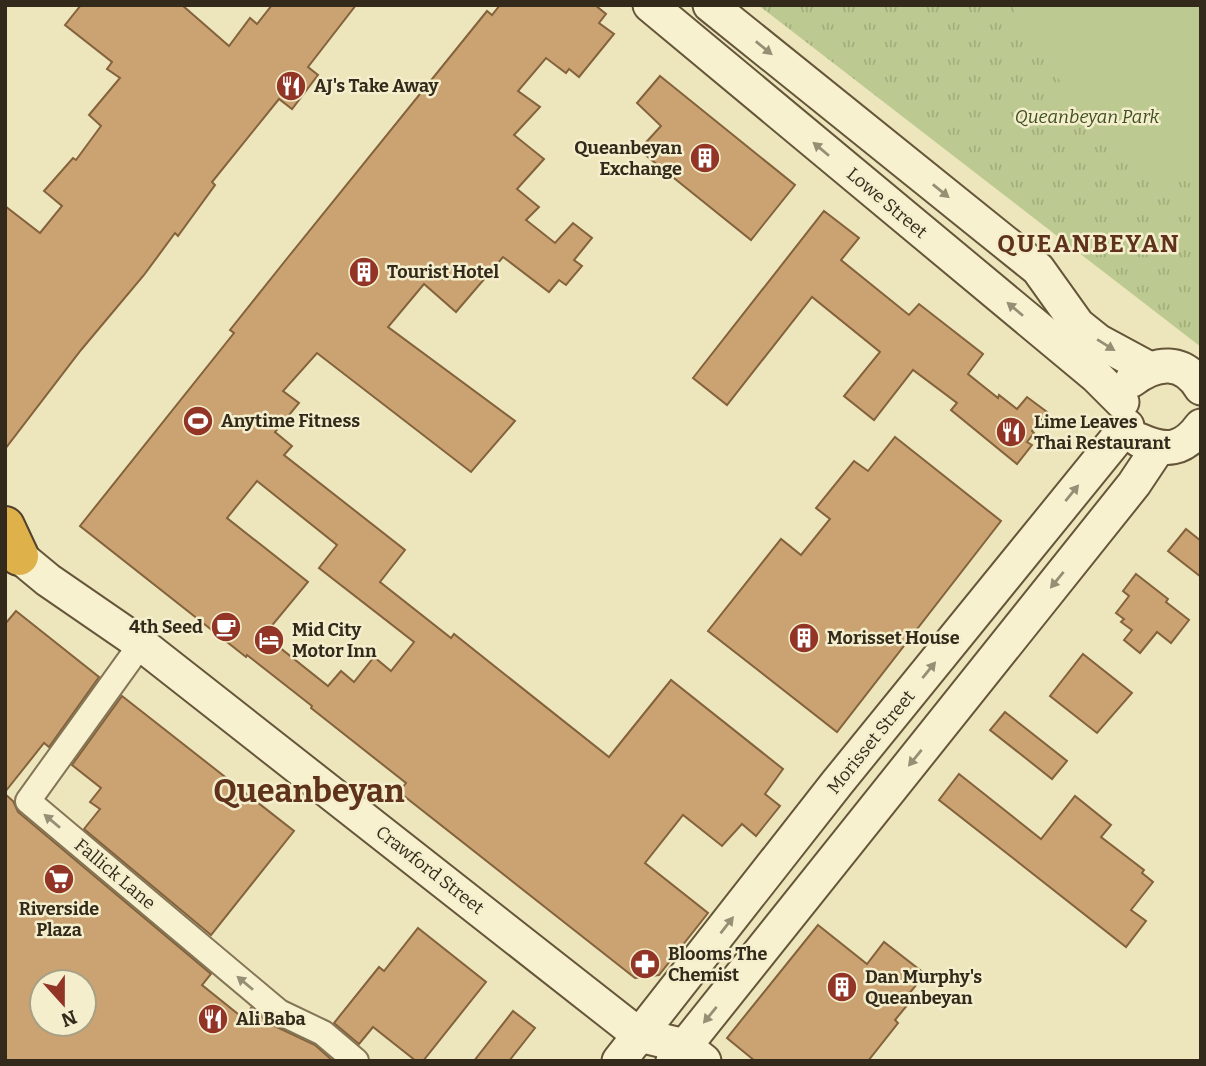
<svg xmlns="http://www.w3.org/2000/svg" width="1206" height="1066" font-family="Bitter,serif">
  <defs>
    <pattern id="park-tufts" width="24" height="20" patternUnits="userSpaceOnUse" patternTransform="scale(1.75)"><rect width="24" height="20" fill="#bcca91"/><path d="M3 7l-1-3M5 7V3M7 7l1-3M15 17l-1-3M17 17v-4M19 17l1-3" fill="none" stroke="#a2ae7c"/></pattern>
  </defs>
  <rect width="100%" height="100%" fill="#ede5bc"/>
  <!-- park -->
  <path fill="url(#park-tufts)" d="M758,5H1201V347Z"/>
  <!-- pitch -->
  <path fill="#bcca91" d="M1011,5H1201V188L1161,171L1107,131L1072,96L1047,64Z"/>
  <!-- building -->
  <g fill="#cba372" stroke="#83623c" stroke-width="2" fill-rule="evenodd">
    <path d="M81,5H182L229,46L250,18L257,24L272,5H356L308,67L318,75L292,109L279,99L212,182L215,185L178,236L175,233L144,275L81,350L5,449V206L40,233L62,206L44,191L73,158L76,160L101,126L89,115L120,78L107,69L112,62L65,25Z"/>
    <path d="M500,5H595L606,14L599,23L614,34L579,77L569,69L566,73L546,58L518,91L540,107L514,135L544,159L517,189L539,207L526,220L555,243L573,223L592,238L574,260L582,266L566,285L559,280L549,292L503,257L456,312L424,284L388,327L515,421L471,472L317,353L283,391L299,403L275,432L292,446L284,455L405,550L380,582L451,638L454,634L609,757L671,680L783,769L765,794L780,806L756,836L742,824L722,846L683,815L645,863L708,913L659,975L635,978L399,792L406,783L311,708L312,706L247,655L246,657L80,526L234,333L230,330L289,256L487,11L492,15ZM257,481L337,545L319,568L414,642L391,671L374,657L354,682L341,671L328,686L264,635L308,582L227,518Z"/>
    <path d="M660,76L795,185L751,240L639,150L661,126L637,103Z"/>
    <path d="M824,211L859,238L841,260L909,315L919,304L983,354L968,374L998,398L999,395L1017,409L1027,397L1047,412L1032,431L1034,433L1027,442L1032,445L1017,464L951,410L957,403L913,370L874,420L844,396L880,352L812,297L727,405L693,378Z"/>
    <path d="M895,437L1001,521L837,732L708,631L781,539L801,555L830,519L816,508L854,461L868,471Z"/>
    <path d="M1186,529L1201,541V577L1168,551Z"/>
    <path d="M1136,574L1168,599L1166,602L1189,620L1171,643L1157,632L1140,653L1124,640L1132,630L1121,622L1124,619L1116,613L1129,596L1123,591Z"/>
    <path d="M16,611L99,677L49,747L44,743L5,792V624Z"/>
    <path d="M1083,654L1132,693L1097,733L1050,696Z"/>
    <path d="M122,696L294,831L211,935L84,829L100,809L90,802L101,788L72,765Z"/>
    <path d="M1005,712L1067,761L1052,779L990,730Z"/>
    <path d="M959,774L1041,839L1075,796L1111,825L1101,837L1144,870L1142,873L1153,882L1131,910L1146,921L1126,947L939,800Z"/>
    <path d="M5,794L13,801L18,812L211,974L202,985L243,1018L251,1008L270,1024L315,1045L333,1061H5ZM42,982H84V1024H42Z"/>
    <path d="M818,925L867,964L884,942L925,974L904,1000L909,1003L895,1020L898,1023L868,1061H755L727,1038Z"/>
    <path d="M418,928L486,982L423,1061H416L373,1027L359,1044L334,1023L379,967L384,971Z"/>
    <path d="M513,1011L535,1028L509,1061H474Z"/>
  </g>
  <g fill="none" stroke-linecap="round" stroke-linejoin="round">
    <!-- street casing -->
    <g stroke="#847556" stroke-width="28">
      <path id="street" d="M141,644L28,801L279,1012L323,1033L356,1061"/>
    </g>
    <!-- secondary casing -->
    <g stroke="#65563a" stroke-width="37">
      <g id="secondary">
        <path d="M650,5L1096,376L1122,402"/>
        <path d="M710,5L1038,269L1078,325L1098,341L1148,368"/>
        <path d="M1132,380C1156,362 1183,358 1201,388"/>
        <path d="M1139,440C1166,452 1183,451 1201,426"/>
        <path d="M19,556L48,580L141,644L639,1035L685,1046L704,1061"/>
        <path d="M619,1061L837,783L1127,426"/>
        <path d="M673,1061L1134,484L1158,448"/>
      </g>
    </g>
    <!-- highway casing -->
    <g stroke="#51422b" stroke-width="42">
      <path id="highway" d="M5,526L19,556"/>
    </g>
    <!-- street -->
    <use href="#street" stroke="#f8f1cf" stroke-width="24"/>
    <!-- secondary -->
    <use href="#secondary" stroke="#f8f1cf" stroke-width="33"/>
    <!-- highway -->
    <use href="#highway" stroke="#deb14b" stroke-width="38"/>
  </g>
  <!-- one-way arrows -->
  <defs><path id="oneway-solid" d="M-6-.8H1V-3.2L6.5 0L1 3.2V.8H-6Z" transform="scale(1.75)"/></defs>
  <g fill="#968e75">
    <use href="#oneway-solid" transform="translate(764 48) rotate(39)"/>
    <use href="#oneway-solid" transform="translate(821 149) rotate(-140)"/>
    <use href="#oneway-solid" transform="translate(941 191) rotate(39)"/>
    <use href="#oneway-solid" transform="translate(1015 309) rotate(-140)"/>
    <use href="#oneway-solid" transform="translate(1106 345) rotate(32)"/>
    <use href="#oneway-solid" transform="translate(1072 493) rotate(-51)"/>
    <use href="#oneway-solid" transform="translate(1057 580) rotate(129)"/>
    <use href="#oneway-solid" transform="translate(929 670) rotate(-51)"/>
    <use href="#oneway-solid" transform="translate(915 758) rotate(129)"/>
    <use href="#oneway-solid" transform="translate(52 821) rotate(-140)"/>
    <use href="#oneway-solid" transform="translate(727 925) rotate(-52)"/>
    <use href="#oneway-solid" transform="translate(245 983) rotate(-140)"/>
    <use href="#oneway-solid" transform="translate(710 1015) rotate(129)"/>
  </g>
  <!-- icons -->
  <defs>
    <g id="restaurant-disc" transform="scale(1.575)"><circle r="9.5" fill="#923527" stroke="#f4eecc"/><path d="M-5-6h1v4h1v-4h1v4h1v-4h1v5L-1.5 .5V6h-2V.5L-5-1ZM5-6V6H3V1.5H1.5Q1.5-4 5-6Z" fill="#fff"/></g>
    <g id="building-disc" transform="scale(1.575)"><circle r="9.5" fill="#923527" stroke="#f4eecc"/><path d="M-4-6H4V6H1V3H-1V6H-4ZM-2.5-4.3h1.7v1.8h-1.7ZM.8-4.3h1.7v1.8H.8ZM-2.5-1h1.7V.8h-1.7ZM.8-1h1.7V.8H.8Z" fill="#fff"/></g>
    <g id="stadium-disc" transform="scale(1.575)"><circle r="9.5" fill="#923527" stroke="#f4eecc"/><path d="M0-5a6.5 5 0 1 0 0 10a6.5 5 0 1 0 0-10ZM-3.5-1.8h7v3.6h-7Z" fill="#fff"/></g>
    <g id="cafe-disc" transform="scale(1.575)"><circle r="9.5" fill="#923527" stroke="#f4eecc"/><path d="M-5.5-4.5H6V0H3Q3 3.5 0 3.5H-2.5Q-5.5 3.5-5.5 0ZM3-3.2v2h1.7v-2ZM-6 4.5H4V6H-6Z" fill="#fff"/></g>
    <g id="hotel-disc" transform="scale(1.575)"><circle r="9.5" fill="#923527" stroke="#f4eecc"/><path d="M-6-4.5h1.5V1H6V5H4.5V3h-9V5H-6ZM-4 0a1.8 1.8 0 1 1 3.6 0ZM.5 0V-2.5h3Q6-2.5 6 0Z" fill="#fff"/></g>
    <g id="supermarket-disc" transform="scale(1.575)"><circle r="9.5" fill="#923527" stroke="#f4eecc"/><path d="M-6-5.5h2.5l.6 2H6L4.5 2H-2.5L-4.4-4H-6ZM-1.5 3.2a1.3 1.3 0 1 0 .1 0ZM3 3.2a1.3 1.3 0 1 0 .1 0Z" fill="#fff"/></g>
    <g id="pharmacy-disc" transform="scale(1.575)"><circle r="9.5" fill="#923527" stroke="#f4eecc"/><path d="M-2-6h4v4h4v4h-4v4h-4v-4h-4v-4h4Z" fill="#fff"/></g>
  </defs>
  <g fill-rule="evenodd">
    <use href="#restaurant-disc" x="291" y="86"/>
    <use href="#building-disc" x="705" y="158"/>
    <use href="#building-disc" x="364" y="272"/>
    <use href="#stadium-disc" x="198" y="421"/>
    <use href="#restaurant-disc" x="1011" y="432"/>
    <use href="#cafe-disc" x="226" y="627"/>
    <use href="#building-disc" x="804" y="638"/>
    <use href="#hotel-disc" x="269" y="640"/>
    <use href="#supermarket-disc" x="59" y="879"/>
    <use href="#pharmacy-disc" x="645" y="964"/>
    <use href="#building-disc" x="842" y="987"/>
    <use href="#restaurant-disc" x="213" y="1019"/>
  </g>
  <g text-anchor="middle" dominant-baseline="central" stroke-width="5" stroke-linejoin="round" paint-order="stroke">
    <!-- poi labels -->
    <g font-size="18" font-weight="bold" fill="#332a1b" stroke="#f4eecc" text-anchor="start">
      <text x="314" y="86">AJ's Take Away</text>
      <text x="682" y="148" text-anchor="end">Queanbeyan<tspan x="682" dy="21">Exchange</tspan></text>
      <text x="387" y="272">Tourist Hotel</text>
      <text x="221" y="421">Anytime Fitness</text>
      <text x="1034" y="422">Lime Leaves<tspan x="1034" dy="21">Thai Restaurant</tspan></text>
      <text x="203" y="627" text-anchor="end">4th Seed</text>
      <text x="292" y="630">Mid City<tspan x="292" dy="21">Motor Inn</tspan></text>
      <text x="827" y="638">Morisset House</text>
      <text x="59" y="909" text-anchor="middle">Riverside<tspan x="59" dy="21">Plaza</tspan></text>
      <text x="668" y="954">Blooms The<tspan x="668" dy="21">Chemist</tspan></text>
      <text x="865" y="977">Dan Murphy's<tspan x="865" dy="21">Queanbeyan</tspan></text>
      <text x="236" y="1019">Ali Baba</text>
    </g>
    <!-- park labels -->
    <g font-size="18" font-style="italic" fill="#3e4f22" stroke="#f4eecc">
      <text x="1087" y="117">Queanbeyan Park</text>
    </g>
    <!-- street labels -->
    <g font-size="18" fill="#332a1b" stroke="#f4eecc">
      <text transform="translate(887 203) rotate(40)">Lowe Street</text>
      <text transform="translate(871 742) rotate(-51)">Morisset Street</text>
      <text transform="translate(430 870) rotate(38)">Crawford Street</text>
      <text transform="translate(115 874) rotate(40)">Fallick Lane</text>
    </g>
    <!-- district labels -->
    <g font-size="24" font-weight="bold" letter-spacing="2" fill="#5f321b" stroke="#f4eecc">
      <text x="1089" y="244">QUEANBEYAN</text>
    </g>
    <!-- town labels -->
    <g font-size="32" font-weight="bold" fill="#5f321b" stroke="#f4eecc">
      <text x="309" y="791">Queanbeyan</text>
    </g>
  </g>
  <!-- border -->
  <rect width="1206" height="1066" fill="none" stroke="#332a1b" stroke-width="14"/>
  <!-- north arrow -->
  <g transform="translate(63 1003) rotate(159)"><circle r="33" fill="#f4eecc" stroke="#a7a085" stroke-width="2"/>
  <path d="M0-5L12 26L0 18L-12 26Z" fill="#923527"/>
  <text y="-10" font-size="19" font-weight="bold" text-anchor="middle" fill="#332a1b">N</text>
  </g>
</svg>
